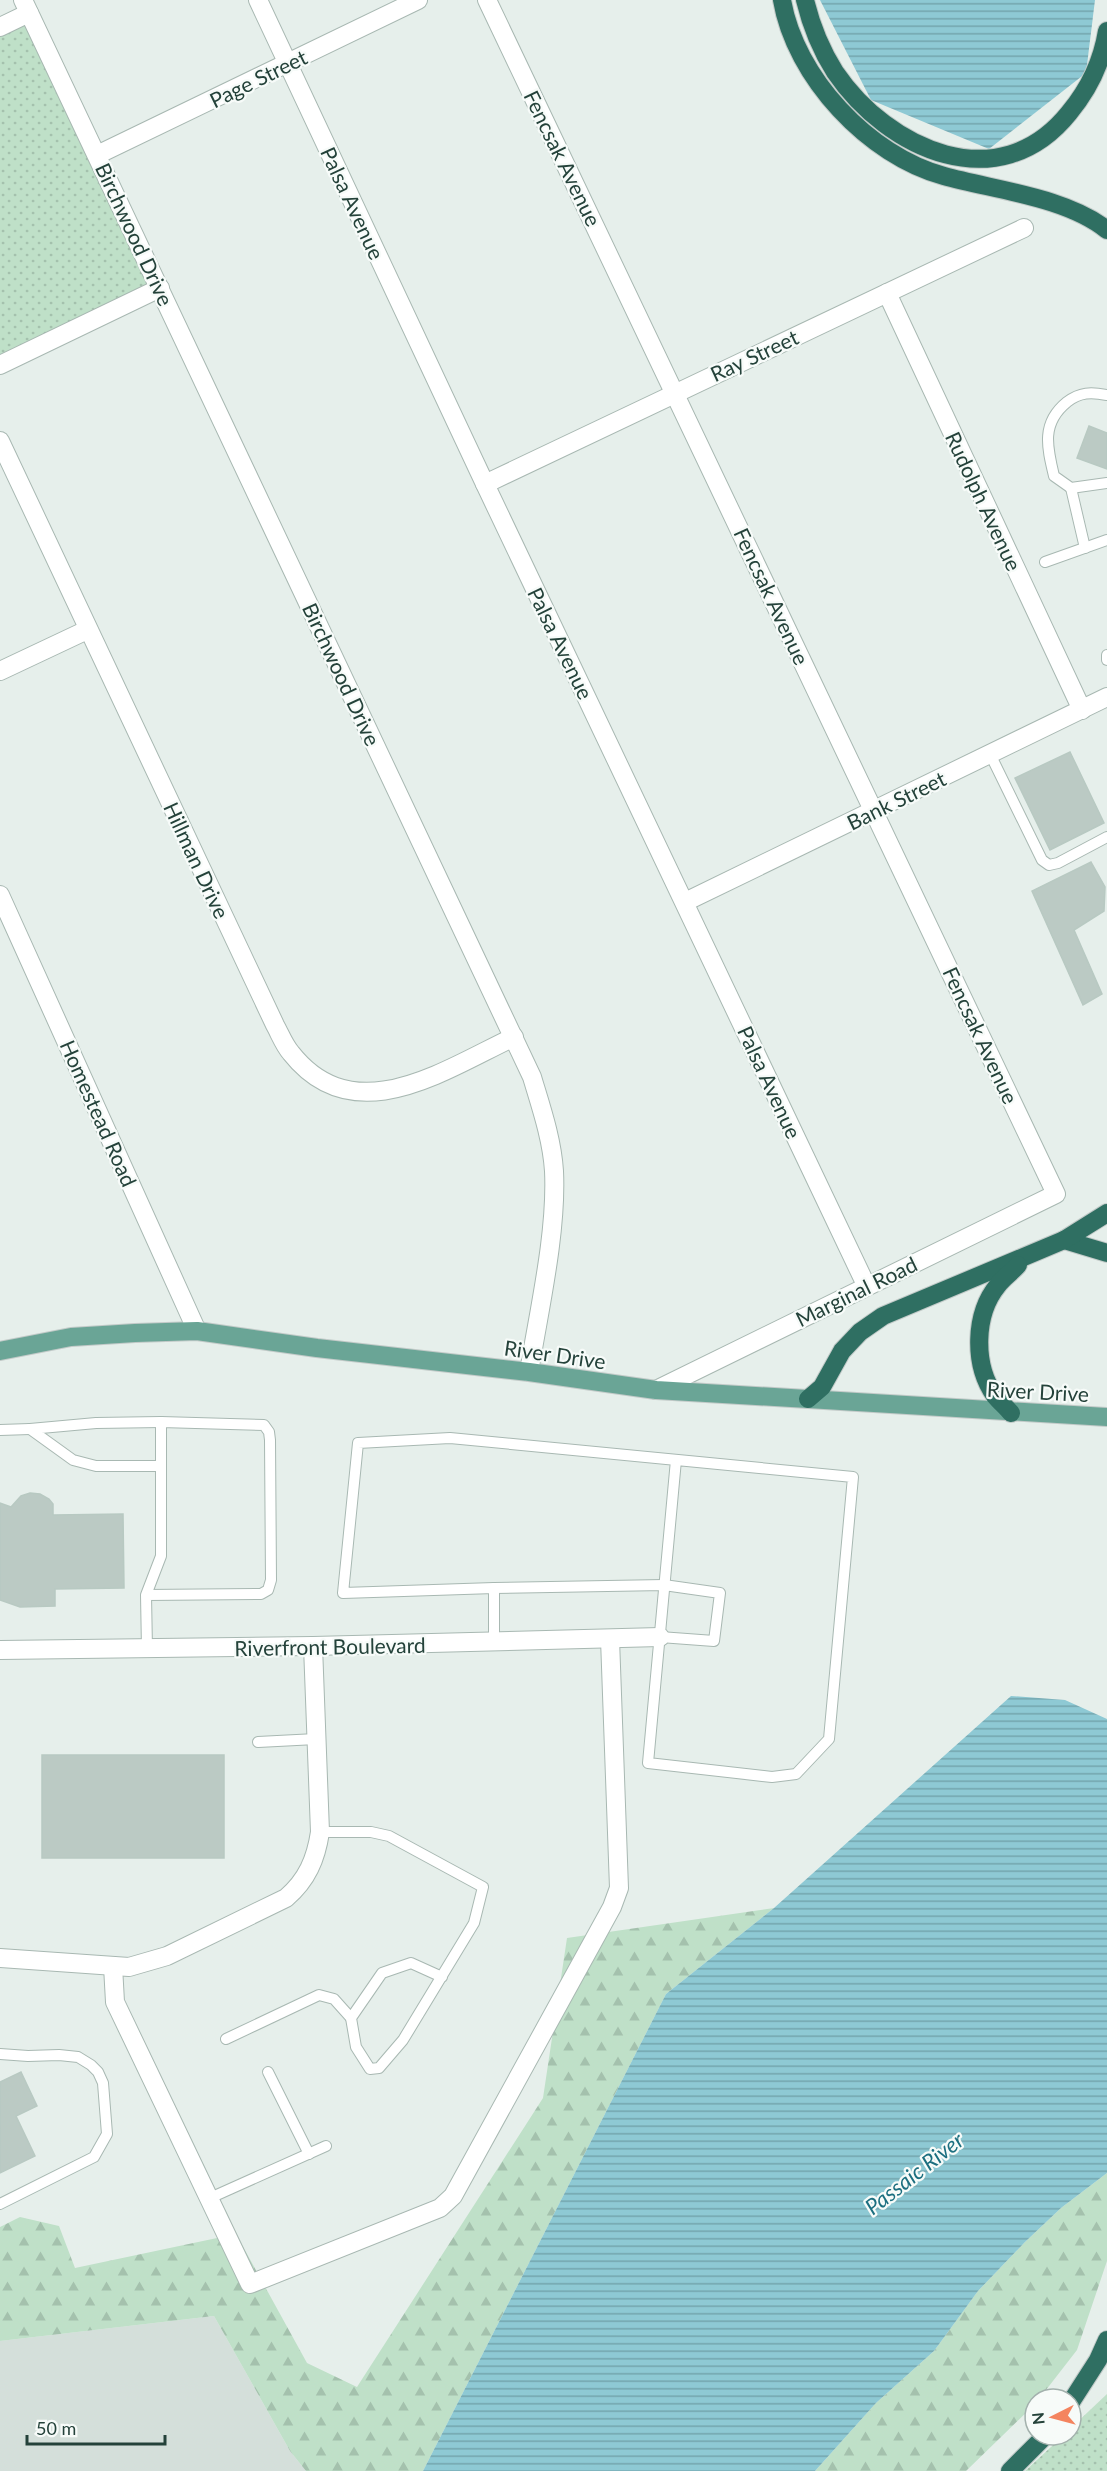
<svg xmlns="http://www.w3.org/2000/svg" width="1107" height="2471" font-family="Lato,sans-serif">
  <defs>
    <pattern id="grass-dots" width="8" height="8" patternUnits="userSpaceOnUse" patternTransform="scale(1.5)"><rect width="8" height="8" fill="#bfe0c8"/><path d="M2 2h.1M6 6h.1" fill="none" stroke="#a4c1ad" stroke-width="1.8" stroke-linecap="round"/></pattern>
    <pattern id="forest-firs" width="22" height="20" patternUnits="userSpaceOnUse" patternTransform="scale(1.5)"><rect width="22" height="20" fill="#bfe0c8"/><path d="M5 1l3.5 6h-7zM16 11l3.5 6h-7z" fill="#a4c1ad"/></pattern>
    <pattern id="water-rules" width="6" height="5" patternUnits="userSpaceOnUse" patternTransform="scale(1.5)"><rect width="6" height="5" fill="#8ec9d4"/><path d="M0 2.5h6" fill="none" stroke="#74a5ad"/></pattern>
  </defs>
  <rect width="100%" height="100%" fill="#e6efeb"/>
  <!-- built -->
  <path fill="#d4dfda" d="M214,2316L290,2451L306,2471H0V2341Z"/>
  <!-- grass -->
  <g fill="url(#grass-dots)">
    <path d="M29,13L160,288L0,365V27Z"/>
    <path d="M1107,2394V2471H1025L1064,2435H1071V2428Z"/>
  </g>
  <!-- forest -->
  <g fill="url(#forest-firs)">
    <path d="M774,1908L666,1994L423,2471H306L290,2451L214,2316L0,2341V2227L20,2217L59,2226L75,2268L236,2234L307,2363L357,2387L543,2098L567,1938Z"/>
    <path d="M1107,2173V2261L1077,2350L1039,2399H1035L1032,2407L966,2471H815L876,2403L934,2351L978,2291L1025,2242L1061,2208Z"/>
  </g>
  <!-- water -->
  <g fill="url(#water-rules)">
    <path d="M820,0H1095L1086,73L989,149L871,100Z"/>
    <path d="M1011,1696L1065,1700L1107,1719V2173L1061,2208L1025,2242L978,2291L934,2351L876,2403L815,2471H423L666,1994L774,1908Z"/>
  </g>
  <!-- building -->
  <g fill="#bbcac4" stroke="#b8c9c2" stroke-width="1.5">
    <path d="M1089,426L1107,433V469L1077,458Z"/>
    <path d="M1070,752L1104,823L1050,850L1015,778Z"/>
    <path d="M1091,862L1105,887L1104,911L1074,930L1102,994L1083,1005L1032,891Z"/>
    <path d="M30,1493L40,1494L49,1499L53,1504V1515L123,1514L124,1588L55,1589V1606L20,1607L0,1600V1503L11,1507L21,1496Z"/>
    <rect x="42" y="1755" width="182" height="103"/>
    <path d="M21,2072L37,2106L16,2116L35,2156L0,2173V2082Z"/>
  </g>
  <g fill="none" stroke-linecap="round" stroke-linejoin="round">
    <!-- service casing -->
    <g stroke="#a8b8b2" stroke-width="12">
      <g id="service">
        <path d="M1107,395C1091,392 1080,392 1067,402C1041,423 1047,447 1054,476L1071,488L1107,483"/>
        <path d="M1071,488L1085,548"/>
        <path d="M1045,562L1107,540"/>
        <path d="M1107,655V660"/>
        <path d="M990,754L1042,860L1049,865L1058,863L1107,837"/>
        <path d="M0,1430L30,1429"/>
        <path d="M161,1466H96L73,1460L30,1429L96,1423L161,1422"/>
        <path d="M494,1588L664,1585L720,1593L714,1641L660,1637"/>
        <path d="M146,1595L261,1594L268,1590L271,1580L270,1440L269,1432L264,1425L161,1422V1556L146,1595L147,1649"/>
        <path d="M494,1642V1588L343,1593L358,1443L450,1438L853,1477L829,1739L796,1774L772,1777L648,1763L676,1460"/>
        <path d="M258,1742L316,1739"/>
        <path d="M320,1832H371L389,1836L483,1887L474,1923L403,2040L379,2068L370,2069L356,2047L351,2018L382,1973L411,1963L442,1977"/>
        <path d="M226,2039L319,1995L334,1999L351,2018"/>
        <path d="M0,2054L28,2056L59,2055L78,2057L91,2065L98,2072L103,2083L107,2134L94,2157L0,2204"/>
        <path d="M268,2072L309,2154"/>
        <path d="M210,2198L326,2146"/>
      </g>
    </g>
    <!-- minor casing -->
    <g stroke="#a8b8b2" stroke-width="20">
      <g id="minor">
        <path d="M23,0L532,1077C541,1107 552,1139 554,1171C557,1233 539,1310 529,1372"/>
        <path d="M258,0L485,484L866,1285"/>
        <path d="M487,0L1056,1194L656,1390"/>
        <path d="M0,27L29,13"/>
        <path d="M97,155L418,0"/>
        <path d="M887,293L1082,710"/>
        <path d="M0,365L160,288"/>
        <path d="M0,441L275,1025C280,1034 284,1045 291,1053C354,1133 444,1070 514,1037"/>
        <path d="M485,484L1024,228"/>
        <path d="M0,671L87,630"/>
        <path d="M0,895L197,1331"/>
        <path d="M685,902L1107,697"/>
        <path d="M0,1650L313,1646L660,1637"/>
        <path d="M0,1958L129,1967L167,1956L286,1898C307,1880 316,1859 320,1832L313,1646"/>
        <path d="M113,1966L115,2002L250,2284L440,2208L453,2196L612,1907L619,1888L610,1639"/>
      </g>
    </g>
    <!-- primary casing -->
    <g stroke="#c2cac8" stroke-width="20">
      <path id="primary" d="M0,1351L71,1337L135,1333L197,1331L317,1348L529,1372L656,1390L1107,1417"/>
    </g>
    <!-- motorway casing -->
    <g stroke="#c2cac8" stroke-width="20">
      <g id="motorway">
        <path d="M782,0C795,77 869,156 944,176C994,190 1066,197 1107,230"/>
        <path d="M805,0C811,25 821,50 835,72C888,150 999,200 1069,113C1089,89 1102,62 1107,31"/>
        <path d="M1064,1240L1107,1253"/>
        <path d="M808,1399L822,1387L842,1351L860,1332L883,1316L1064,1240L1107,1213"/>
        <path d="M1011,1413C1006,1407 1000,1402 995,1396C973,1365 974,1314 998,1285C1003,1278 1012,1272 1018,1265"/>
        <path d="M1071,2402L1098,2360L1107,2340"/>
        <path d="M1010,2471L1046,2435"/>
      </g>
    </g>
    <!-- service -->
    <use href="#service" stroke="#fff" stroke-width="10"/>
    <!-- minor -->
    <use href="#minor" stroke="#fff" stroke-width="18"/>
    <!-- primary -->
    <use href="#primary" stroke="#6aa596" stroke-width="18"/>
    <!-- motorway -->
    <use href="#motorway" stroke="#2f6f62" stroke-width="18"/>
  </g>
  <g text-anchor="middle" dominant-baseline="central" stroke-width="4.5" stroke-linejoin="round" paint-order="stroke">
    <!-- street labels -->
    <g font-size="21" fill="#24423a" stroke="#f7fbf9">
      <text transform="translate(258 78) rotate(-26)">Page Street</text>
      <text transform="translate(563 158) rotate(64)">Fencsak Avenue</text>
      <text transform="translate(353 203) rotate(65)">Palsa Avenue</text>
      <text transform="translate(135 234) rotate(65)">Birchwood Drive</text>
      <text transform="translate(754 355) rotate(-25)">Ray Street</text>
      <text transform="translate(984 501) rotate(65)">Rudolph Avenue</text>
      <text transform="translate(772 596) rotate(65)">Fencsak Avenue</text>
      <text transform="translate(561 643) rotate(64)">Palsa Avenue</text>
      <text transform="translate(342 674) rotate(65)">Birchwood Drive</text>
      <text transform="translate(896 800) rotate(-26)">Bank Street</text>
      <text transform="translate(197 860) rotate(65)">Hillman Drive</text>
      <text transform="translate(981 1035) rotate(65)">Fencsak Avenue</text>
      <text transform="translate(770 1082) rotate(65)">Palsa Avenue</text>
      <text transform="translate(99 1113) rotate(66)">Homestead Road</text>
      <text transform="translate(856 1291) rotate(-26)">Marginal Road</text>
      <text transform="translate(555 1354) rotate(8)">River Drive</text>
      <text transform="translate(1038 1391) rotate(3)">River Drive</text>
      <text transform="translate(330 1646) rotate(-1)">Riverfront Boulevard</text>
    </g>
    <!-- water labels -->
    <g font-size="22" font-style="italic" fill="#1c6f80" stroke="#f7fbf9">
      <text transform="translate(914 2173) rotate(-38)">Passaic River</text>
    </g>
  </g>
  <!-- north arrow -->
  <g transform="translate(1053 2417) rotate(264)"><circle r="28" fill="#f7fbf9" stroke="#a3b1ad" stroke-width="1.5"/>
  <path d="M0-4.5L10 22L0 15L-10 22Z" fill="#f4845f"/>
  <text y="-9" font-size="16" font-weight="bold" text-anchor="middle" fill="#24423a">N</text>
  </g>
  <!-- scale -->
  <path d="M27 2435v9h138v-9" fill="none" stroke="#24423a" stroke-width="3"/>
  <text x="36" y="2435" font-size="18" fill="#24423a" stroke="#f7fbf9" stroke-width="4.5" paint-order="stroke">50 m</text>
</svg>
